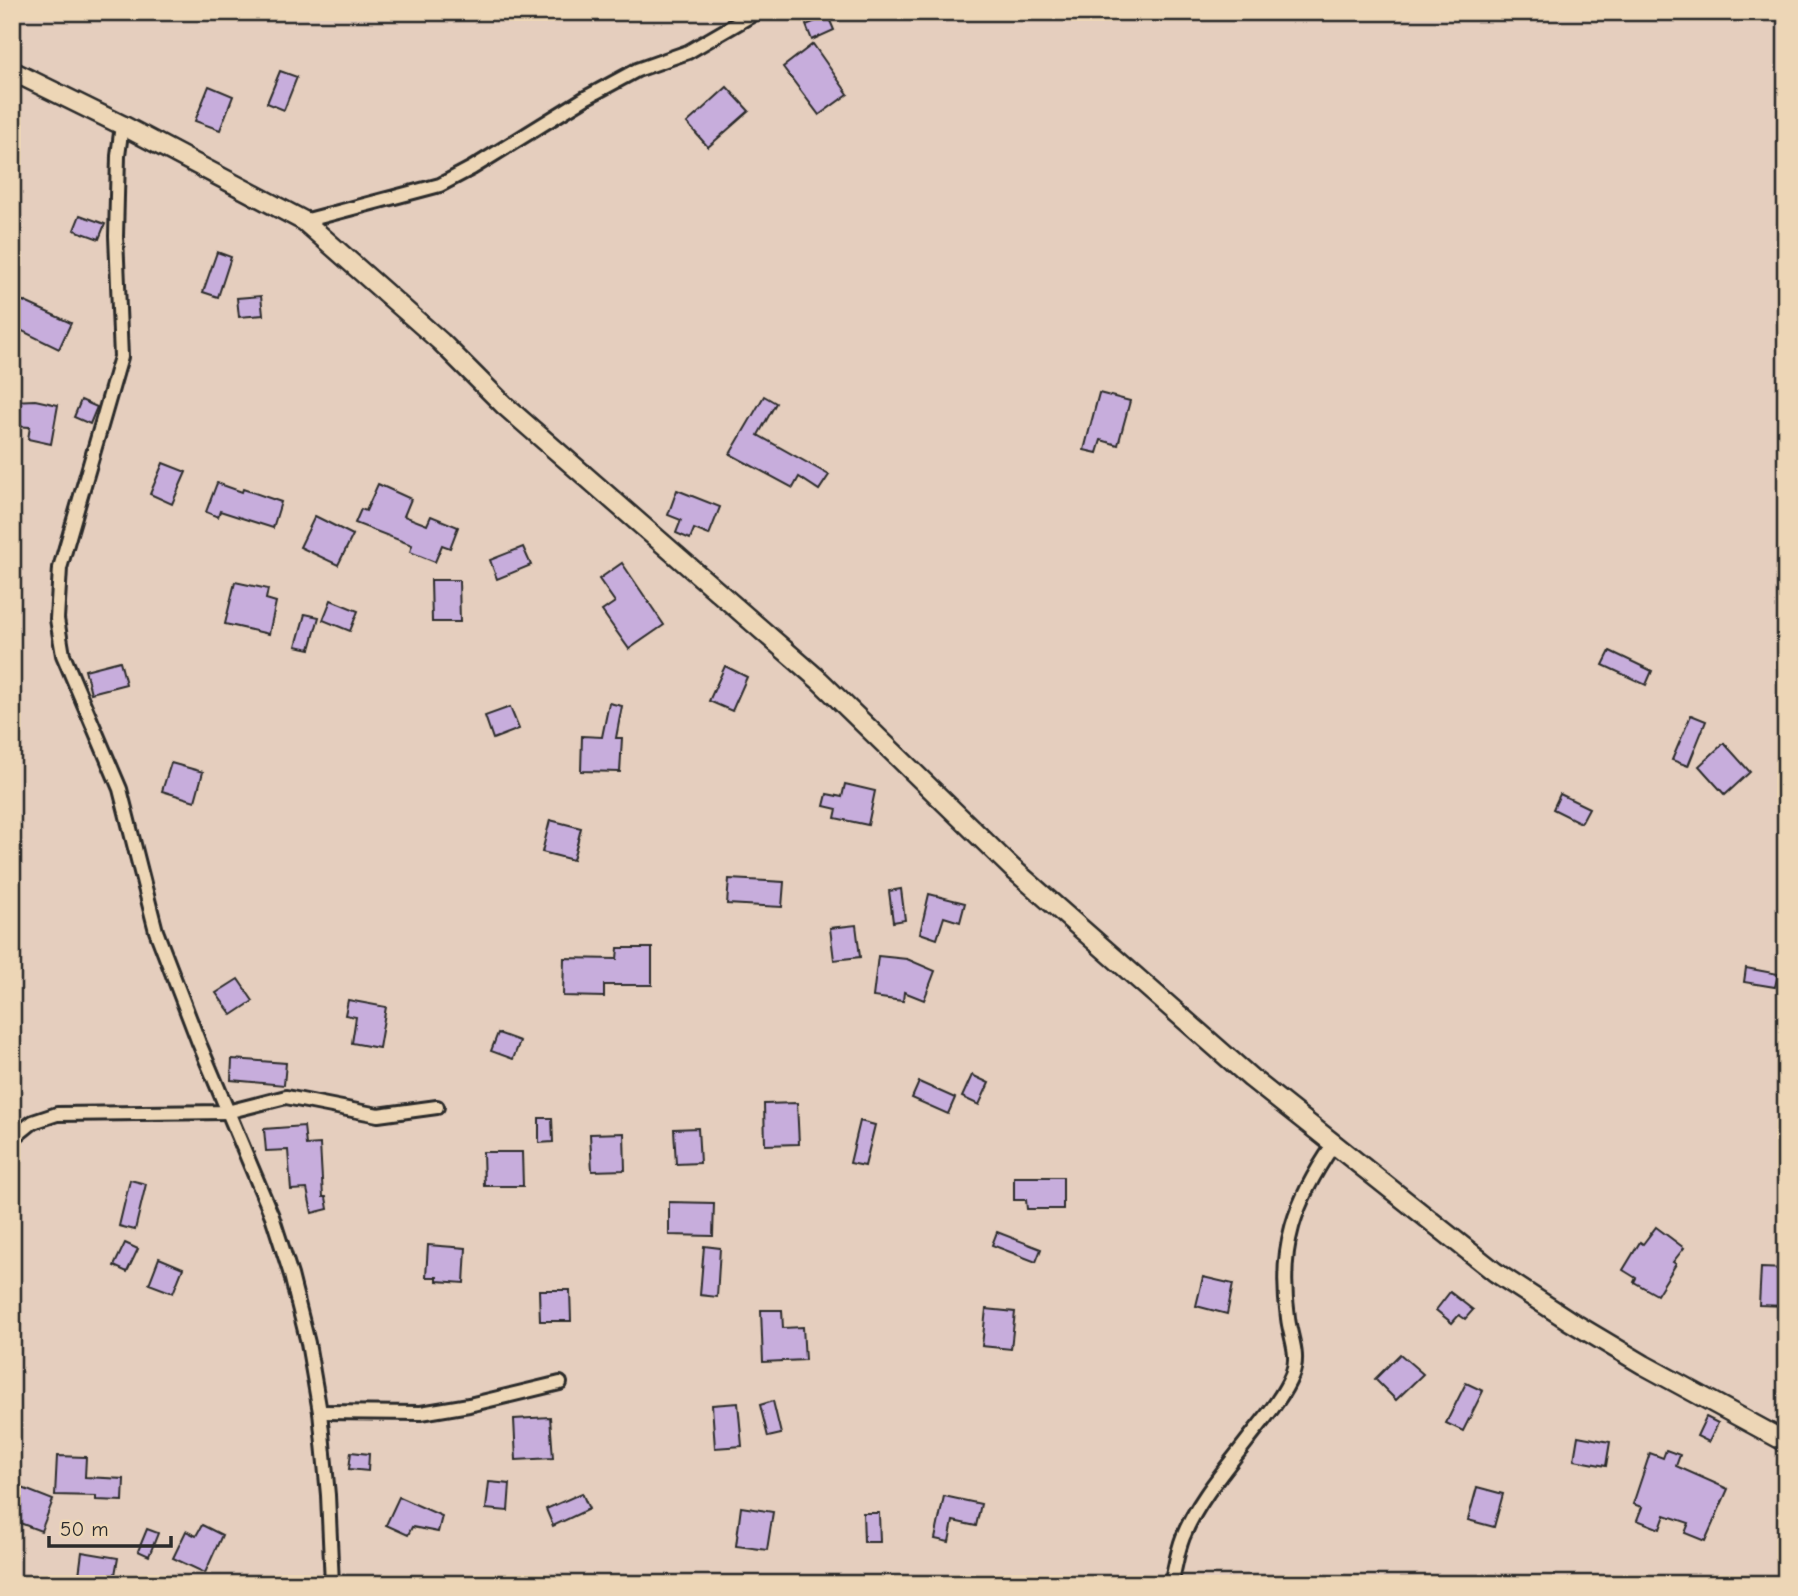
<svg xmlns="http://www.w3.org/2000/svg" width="1798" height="1596" font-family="'Comic Neue',sans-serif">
  <rect width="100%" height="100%" fill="#e5cebe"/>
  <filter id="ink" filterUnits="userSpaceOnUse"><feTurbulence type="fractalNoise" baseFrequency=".0143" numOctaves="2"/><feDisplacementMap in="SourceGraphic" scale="14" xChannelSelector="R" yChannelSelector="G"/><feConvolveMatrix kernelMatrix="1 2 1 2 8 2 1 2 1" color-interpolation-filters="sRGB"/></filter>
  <g filter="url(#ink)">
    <!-- building -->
    <g fill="#c7addc" stroke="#2b2b2b" stroke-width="2">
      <path d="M828,16L834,30L812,40L806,25Z"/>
      <path d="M813,44L848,94L819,115L783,67Z"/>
      <path d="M280,71L297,77L284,110L267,103Z"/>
      <path d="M209,86L233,96L220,130L195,121Z"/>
      <path d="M727,87L749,111L708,147L687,123Z"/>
      <path d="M80,215L105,224L99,239L74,230Z"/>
      <path d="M217,252L231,257L218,297L203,292Z"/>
      <path d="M12,296L71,323L59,349L12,326Z"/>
      <path d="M261,296L263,315L239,317L237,298Z"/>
      <path d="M1099,393L1130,401L1118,445L1101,440L1097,453L1084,450Z"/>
      <path d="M764,396L776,403L758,435L829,475L819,490L799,477L793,488L730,454Z"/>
      <path d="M35,400L58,405L51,444L28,439L30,427L12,426V401Z"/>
      <path d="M81,400L97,407L90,424L74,417Z"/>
      <path d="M163,463L186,472L172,504L150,494Z"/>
      <path d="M217,483L242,492L243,489L281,502L273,528L220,511L218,517L206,512Z"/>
      <path d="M378,484L411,499L404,516L427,525L431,516L458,527L450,548L442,545L435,562L410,552L412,545L355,523L361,509L366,511Z"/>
      <path d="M677,490L720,507L709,535L694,529L690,539L676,533L681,520L668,515Z"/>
      <path d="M315,516L353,535L338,565L300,547Z"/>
      <path d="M523,547L531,565L497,579L490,560Z"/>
      <path d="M622,563L664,625L629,649L602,611L615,602L599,579Z"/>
      <path d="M431,580H459L460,622H432Z"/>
      <path d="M235,582L268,589L266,599L276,602L269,634L225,624Z"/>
      <path d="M331,600L358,611L350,631L323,620Z"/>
      <path d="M305,614L319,617L310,649L296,646Z"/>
      <path d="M1610,651L1652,671L1646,685L1603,665Z"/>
      <path d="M120,661L126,684L91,693L85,670Z"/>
      <path d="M725,666L747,677L732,711L709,701Z"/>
      <path d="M609,703L622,706L616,738H622L620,772L581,771L582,736L602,737Z"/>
      <path d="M510,707L519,729L493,739L485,716Z"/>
      <path d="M1691,715L1706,721L1688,766L1672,760Z"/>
      <path d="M1724,743L1750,772L1725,795L1699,766Z"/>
      <path d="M171,763L203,772L195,801L162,791Z"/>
      <path d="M845,784L875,791L868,825L835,818L837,809L824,806L827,794L842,797Z"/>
      <path d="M1560,794L1589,808L1581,823L1553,809Z"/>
      <path d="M550,820L581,828L573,860L542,852Z"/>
      <path d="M729,879L784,882L782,907L727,904Z"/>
      <path d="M901,889L905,920L893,922L889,891Z"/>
      <path d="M929,894L965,903L960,922L944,917L937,939L920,933Z"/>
      <path d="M856,925L860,957L834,960L830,928Z"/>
      <path d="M618,948H652V985H604V997L563,996L564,958L617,959Z"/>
      <path d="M878,956L907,959L935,971L924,1000L904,992L903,1001L873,997Z"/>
      <path d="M1746,968L1778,974L1775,987L1744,982Z"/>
      <path d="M238,979L253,1001L232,1015L216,993Z"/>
      <path d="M348,1000L386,1007L379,1048L352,1043L356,1017L345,1015Z"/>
      <path d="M498,1033L520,1041L513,1059L491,1051Z"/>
      <path d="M232,1059L286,1063L284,1085L231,1080Z"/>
      <path d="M972,1075L989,1083L979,1105L962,1097Z"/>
      <path d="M919,1082L955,1098L948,1114L912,1098Z"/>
      <path d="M797,1103L799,1144L765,1145L764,1104Z"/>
      <path d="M539,1118H552L553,1142L539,1143Z"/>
      <path d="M860,1121L875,1125L865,1166L850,1163Z"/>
      <path d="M304,1126L306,1145L320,1144L323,1197H326L328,1209L312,1213L307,1189L291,1190L288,1150L266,1151L264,1129Z"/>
      <path d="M698,1128L700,1163L676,1164L674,1129Z"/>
      <path d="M624,1133L625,1170L592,1171L590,1134Z"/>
      <path d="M483,1152H522L523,1186H484Z"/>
      <path d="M1014,1177H1063V1209H1027L1026,1200H1014Z"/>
      <path d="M130,1180L146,1184L135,1230L119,1226Z"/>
      <path d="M669,1202L714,1203L713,1236L669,1235Z"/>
      <path d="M1656,1227L1684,1248L1673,1262L1676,1264L1657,1295L1634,1282L1636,1278L1623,1270L1640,1242L1643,1244Z"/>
      <path d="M997,1232L1041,1249L1036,1262L992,1245Z"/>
      <path d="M125,1243L138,1249L127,1272L114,1266Z"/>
      <path d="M428,1245L466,1248L464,1283L437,1281V1277H426Z"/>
      <path d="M704,1246L720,1248L717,1297L700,1295Z"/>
      <path d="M159,1258L183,1268L173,1293L149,1284Z"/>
      <path d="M1761,1268L1786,1269V1306L1759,1305Z"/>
      <path d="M1203,1277L1233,1284L1227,1314L1196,1306Z"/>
      <path d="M539,1290H570L571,1321H540Z"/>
      <path d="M1450,1292L1473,1310L1465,1319L1459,1315L1452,1323L1436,1310Z"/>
      <path d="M986,1309L1015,1312L1011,1349L982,1346Z"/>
      <path d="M761,1310H782L783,1328L803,1327L805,1360L763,1362Z"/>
      <path d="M1400,1354L1423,1374L1396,1400L1375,1379Z"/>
      <path d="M1466,1383L1483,1391L1463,1431L1446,1423Z"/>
      <path d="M773,1401L781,1434L768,1437L760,1405Z"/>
      <path d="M738,1403L742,1446L715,1448L712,1405Z"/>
      <path d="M550,1417L553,1458L516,1460L514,1419Z"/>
      <path d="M1706,1417L1718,1423L1709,1442L1697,1436Z"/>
      <path d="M1578,1436L1610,1442L1606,1466L1574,1460Z"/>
      <path d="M1666,1450L1680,1455L1676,1466L1728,1489L1705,1541L1685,1533L1689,1523L1665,1515L1660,1529L1637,1520L1642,1507L1633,1504L1650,1453L1663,1458Z"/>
      <path d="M351,1452L369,1454L368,1471L349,1469Z"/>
      <path d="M57,1456L86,1457L85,1477L124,1479L123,1501L96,1500V1496L55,1495Z"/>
      <path d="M489,1482L510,1484L508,1511L486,1509Z"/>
      <path d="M12,1484L53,1500L41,1531L12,1520Z"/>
      <path d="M1477,1487L1503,1494L1494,1527L1468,1520Z"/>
      <path d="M582,1493L589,1509L553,1526L546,1509Z"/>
      <path d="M944,1496L981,1504L976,1526L953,1521L949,1542L935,1539Z"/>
      <path d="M399,1497L442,1516L438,1532L412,1527L408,1535L386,1525Z"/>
      <path d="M741,1507L773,1512L767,1550L736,1546Z"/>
      <path d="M863,1513H879L880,1542H864Z"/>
      <path d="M202,1525L222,1535L205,1573L173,1558L186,1531L196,1536Z"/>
      <path d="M147,1529L158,1533L149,1556L138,1551Z"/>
      <path d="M82,1552L118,1558L114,1580L79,1575Z"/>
    </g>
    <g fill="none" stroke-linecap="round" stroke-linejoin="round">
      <!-- street casing -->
      <g stroke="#2b2b2b" stroke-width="18">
        <g id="street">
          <path d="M122,125L118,156L116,236L121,357L60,568L57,619L63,655L120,789L156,931L199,1043L272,1216L291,1275L308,1343L320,1412L328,1495L332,1584"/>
          <path d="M304,221L440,185L472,168L587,97L637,70L688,52L757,12"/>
          <path d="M12,1139L33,1122L57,1114L227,1112L286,1097L378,1115L437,1107"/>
          <path d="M320,1412L421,1413L469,1405L560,1383"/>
          <path d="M1171,1584C1175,1569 1177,1552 1183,1537C1197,1502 1224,1471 1247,1441C1263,1420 1282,1399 1292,1375C1300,1355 1290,1337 1288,1318C1278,1247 1294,1202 1334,1144"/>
        </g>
      </g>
      <!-- secondary casing -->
      <g stroke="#2b2b2b" stroke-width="23">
        <path id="secondary" d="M12,71L122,125L304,221L441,342L504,405L819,680L1012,868L1251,1078L1495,1272L1570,1321L1644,1365L1786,1442"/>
      </g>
      <!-- street -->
      <use href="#street" stroke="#edd6b6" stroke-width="12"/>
      <!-- secondary -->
      <use href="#secondary" stroke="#edd6b6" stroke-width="18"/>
    </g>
  </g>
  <!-- margin -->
  <rect width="1798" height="1596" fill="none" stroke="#edd6b6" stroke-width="42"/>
  <rect x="21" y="21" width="1756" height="1554" fill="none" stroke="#2b2b2b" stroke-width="2.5" filter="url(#ink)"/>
  <!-- scale -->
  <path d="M49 1536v10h122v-10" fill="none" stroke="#2b2b2b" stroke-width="3.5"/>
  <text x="60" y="1536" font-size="21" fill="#2b2b2b" stroke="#edd6b6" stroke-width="5" paint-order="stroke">50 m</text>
</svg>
